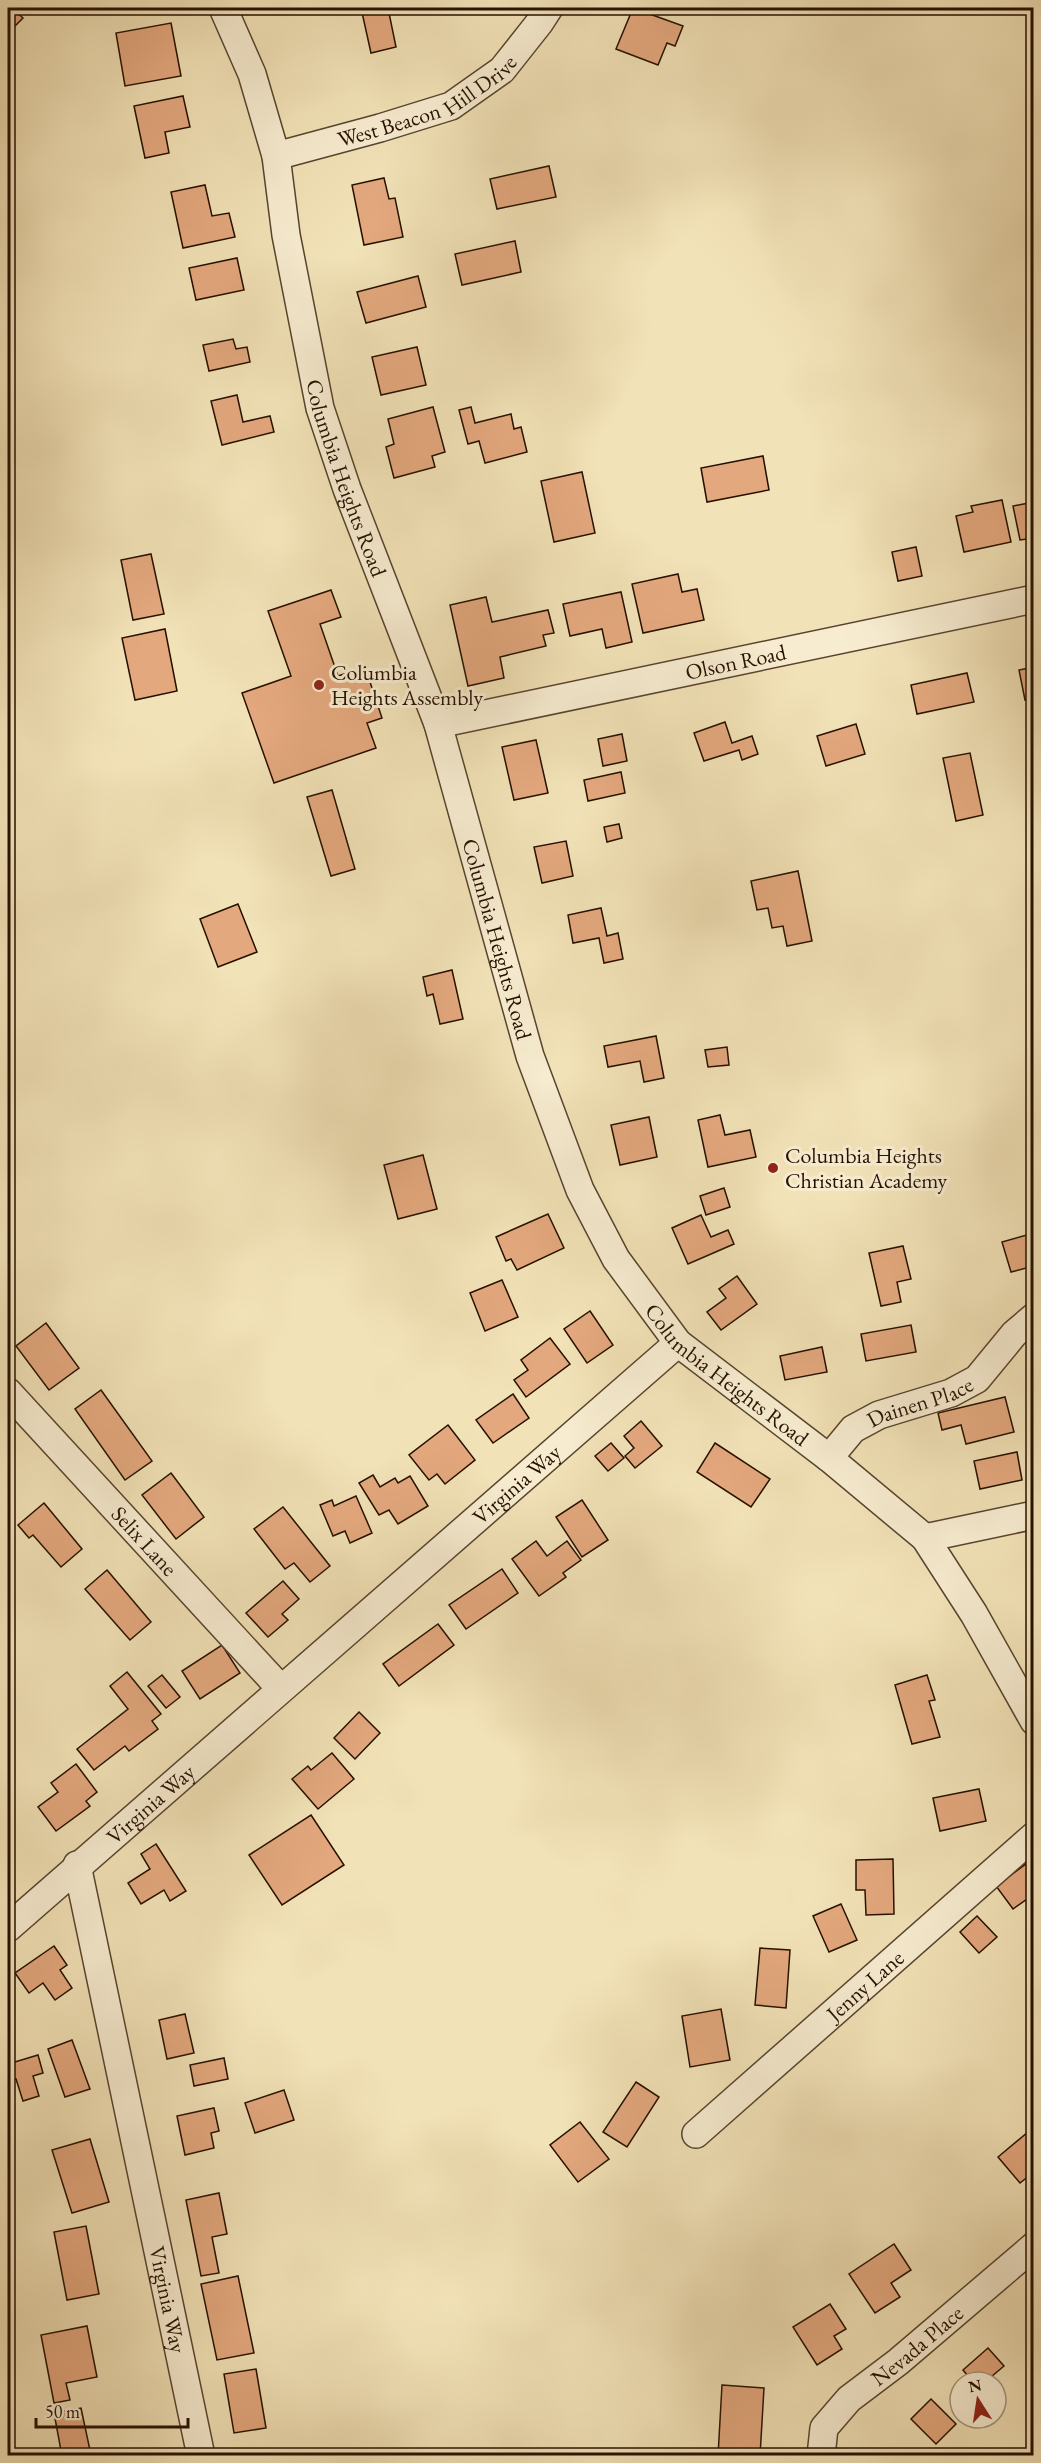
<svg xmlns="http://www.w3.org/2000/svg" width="1041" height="2463" font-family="'EB Garamond',serif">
  <rect width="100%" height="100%" fill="#f2e2b7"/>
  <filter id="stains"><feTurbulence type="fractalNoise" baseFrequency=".00333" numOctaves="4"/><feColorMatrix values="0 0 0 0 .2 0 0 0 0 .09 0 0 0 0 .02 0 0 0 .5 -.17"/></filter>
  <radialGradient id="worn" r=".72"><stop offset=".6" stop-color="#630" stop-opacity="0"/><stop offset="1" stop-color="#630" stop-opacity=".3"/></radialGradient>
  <!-- building -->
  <g fill="#e4a87e" stroke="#251000" stroke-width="1.5">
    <path d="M8,8H12L23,18L8,33Z"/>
    <path d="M361,8H388L396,47L371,53Z"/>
    <path d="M633,8L683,26L675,46L667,43L658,65L616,49Z"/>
    <path d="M171,23L181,76L125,86L116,33Z"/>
    <path d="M183,96L190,127L165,132L169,153L145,158L134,106Z"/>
    <path d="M549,166L556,197L497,209L490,179Z"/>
    <path d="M384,178L389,199L395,198L403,237L364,245L352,185Z"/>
    <path d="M205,185L212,216L229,213L235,237L183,248L171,192Z"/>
    <path d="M515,241L521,272L462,285L455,254Z"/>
    <path d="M237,258L244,290L196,300L189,268Z"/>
    <path d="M418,276L426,307L366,323L357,292Z"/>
    <path d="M233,339L236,349L247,347L250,362L209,371L203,345Z"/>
    <path d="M417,347L426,385L381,395L372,357Z"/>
    <path d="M237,395L243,422L270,416L274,432L222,445L211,401Z"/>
    <path d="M433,407L445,452L432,456L435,467L394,478L386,447L394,444L388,419Z"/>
    <path d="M471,407L475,423L511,414L514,429L521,427L527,452L485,463L479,441L468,444L459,410Z"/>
    <path d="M763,456L769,490L707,502L701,468Z"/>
    <path d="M582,472L595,533L554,542L541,481Z"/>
    <path d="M1002,500L1011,542L964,552L956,516L973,512L971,506Z"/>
    <path d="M1034,502V538L1020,540L1013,506Z"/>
    <path d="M916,547L922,576L898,581L892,552Z"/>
    <path d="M151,554L164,614L133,620L121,560Z"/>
    <path d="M678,574L682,592L697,589L704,620L643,633L632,584Z"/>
    <path d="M331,590L341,617L320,624L338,676L365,667L382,718L367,723L376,748L274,783L242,693L291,676L268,611Z"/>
    <path d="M621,592L632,642L606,648L602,629L570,636L563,604Z"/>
    <path d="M486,597L492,622L548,610L554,633L543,635L546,646L500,657L504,678L468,686L450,605Z"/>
    <path d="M165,629L177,691L135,700L122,638Z"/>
    <path d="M1034,667V698L1025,700L1019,670Z"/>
    <path d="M967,673L974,702L917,714L911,685Z"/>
    <path d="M725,722L732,743L752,736L758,754L742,760L739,750L704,761L694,733Z"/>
    <path d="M856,724L865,754L826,766L817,736Z"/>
    <path d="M622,734L627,761L603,766L598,739Z"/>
    <path d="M536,740L548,793L514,800L502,747Z"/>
    <path d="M970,753L983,815L956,821L943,758Z"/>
    <path d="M621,772L625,793L588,801L584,780Z"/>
    <path d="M332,790L355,869L331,876L307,797Z"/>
    <path d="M619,824L622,838L607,842L604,827Z"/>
    <path d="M566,841L573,876L542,883L534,847Z"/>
    <path d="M798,871L812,941L787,946L783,926L772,928L768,908L757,910L751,881Z"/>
    <path d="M238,904L257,952L218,967L200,919Z"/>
    <path d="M601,908L607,936L618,933L623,959L604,963L599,938L573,943L568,915Z"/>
    <path d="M452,970L463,1019L440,1024L433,994L427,996L423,977Z"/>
    <path d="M656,1036L664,1078L644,1082L640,1061L608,1067L604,1046Z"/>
    <path d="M727,1047L729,1065L708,1067L705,1050Z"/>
    <path d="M720,1115L725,1135L750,1130L756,1157L708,1167L698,1120Z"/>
    <path d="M649,1117L657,1157L620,1165L611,1125Z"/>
    <path d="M423,1155L437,1209L398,1219L384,1165Z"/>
    <path d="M724,1188L730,1207L706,1215L700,1196Z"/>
    <path d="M548,1214L564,1248L517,1270L511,1259L506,1261L496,1237Z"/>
    <path d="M701,1215L711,1237L728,1230L734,1244L688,1264L672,1228Z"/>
    <path d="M1034,1233V1266L1011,1272L1002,1242Z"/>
    <path d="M903,1246L911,1279L897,1282L901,1302L881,1306L869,1253Z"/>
    <path d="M737,1276L757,1304L721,1330L707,1312L726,1298L719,1289Z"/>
    <path d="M502,1280L518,1317L485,1331L470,1293Z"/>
    <path d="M590,1311L613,1345L587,1363L564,1329Z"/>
    <path d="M46,1323L79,1368L49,1390L16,1346Z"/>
    <path d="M911,1325L916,1352L866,1361L861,1334Z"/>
    <path d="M550,1338L570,1364L526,1397L514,1380L528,1370L521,1360Z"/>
    <path d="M822,1347L827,1372L785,1380L780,1356Z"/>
    <path d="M101,1390L152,1461L125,1480L75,1409Z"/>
    <path d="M513,1394L529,1418L493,1443L476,1420Z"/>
    <path d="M1005,1397L1014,1432L966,1444L961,1425L942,1430L938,1413Z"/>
    <path d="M641,1421L662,1446L635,1468L625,1456L634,1448L624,1436Z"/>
    <path d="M448,1425L475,1460L445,1484L437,1474L429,1480L409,1455Z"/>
    <path d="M611,1443L624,1458L608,1471L595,1456Z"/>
    <path d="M715,1443L770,1479L751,1507L697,1472Z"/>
    <path d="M1017,1452L1022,1480L980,1489L974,1461Z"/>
    <path d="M171,1473L204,1517L176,1539L142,1495Z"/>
    <path d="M373,1475L380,1487L395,1478L398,1483L410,1476L428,1506L398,1524L389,1510L379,1515L359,1483Z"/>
    <path d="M356,1496L372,1533L350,1543L345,1531L333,1536L320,1505L332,1500L334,1506Z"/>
    <path d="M582,1500L608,1540L582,1557L556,1517Z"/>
    <path d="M44,1503L82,1549L61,1567L33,1535L29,1538L18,1525Z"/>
    <path d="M283,1507L330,1566L310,1582L294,1563L285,1569L254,1529Z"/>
    <path d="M1034,1538V1569L1027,1539Z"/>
    <path d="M536,1541L547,1556L567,1541L581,1560L563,1573L566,1577L539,1596L512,1559Z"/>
    <path d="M502,1569L518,1593L466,1629L449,1605Z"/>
    <path d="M107,1570L151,1622L130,1640L85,1589Z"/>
    <path d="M283,1581L299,1599L282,1614L288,1620L268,1637L246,1613Z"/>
    <path d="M438,1624L454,1645L399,1686L383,1664Z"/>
    <path d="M222,1645L240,1673L200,1699L182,1671Z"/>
    <path d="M127,1672L161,1714L152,1721L158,1729L129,1751L125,1746L94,1770L77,1749L128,1709L110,1686Z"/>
    <path d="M162,1675L180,1697L166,1708L148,1686Z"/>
    <path d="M927,1675L935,1700L929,1701L940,1737L912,1744L895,1685Z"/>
    <path d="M359,1712L380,1733L355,1759L334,1738Z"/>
    <path d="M332,1753L354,1779L318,1809L292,1779L308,1766L311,1770Z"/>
    <path d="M76,1764L97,1792L86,1801L90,1806L56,1831L38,1807L58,1792L51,1783Z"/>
    <path d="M979,1789L986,1821L940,1831L933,1798Z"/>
    <path d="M311,1815L344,1865L282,1905L249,1855Z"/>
    <path d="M156,1844L186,1891L170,1901L164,1890L141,1904L128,1883L150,1869L141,1854Z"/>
    <path d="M1034,1858V1894L1013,1909L996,1886Z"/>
    <path d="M893,1859L894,1914L866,1915L865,1890H856V1860Z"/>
    <path d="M841,1904L857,1940L829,1952L813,1916Z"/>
    <path d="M977,1916L997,1937L979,1953L960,1932Z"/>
    <path d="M54,1946L67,1965L60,1970L72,1988L55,2000L43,1983L29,1993L15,1973Z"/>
    <path d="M760,1948L790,1950L786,2008L755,2005Z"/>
    <path d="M721,2009L730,2060L690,2067L682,2016Z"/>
    <path d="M185,2014L194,2053L167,2059L159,2020Z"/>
    <path d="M72,2040L90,2089L65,2097L48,2049Z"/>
    <path d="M38,2055L43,2073L33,2076L39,2096L23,2101L16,2079L8,2081V2064Z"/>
    <path d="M224,2058L228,2079L194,2086L190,2065Z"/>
    <path d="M636,2082L659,2097L627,2147L603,2132Z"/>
    <path d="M284,2090L294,2120L255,2133L245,2103Z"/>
    <path d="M214,2108L219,2131L211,2133L214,2148L185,2155L177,2116Z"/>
    <path d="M580,2122L609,2159L578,2182L550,2145Z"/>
    <path d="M1034,2127V2172L1020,2183L998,2157Z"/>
    <path d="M90,2139L109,2202L72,2213L52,2150Z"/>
    <path d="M219,2193L227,2234L212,2237L219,2273L201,2276L186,2200Z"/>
    <path d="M86,2226L99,2294L67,2300L54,2232Z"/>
    <path d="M894,2244L911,2270L891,2283L900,2297L875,2313L849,2274Z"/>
    <path d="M238,2276L254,2353L217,2360L201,2284Z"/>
    <path d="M830,2304L846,2329L834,2336L842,2349L817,2365L793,2327Z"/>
    <path d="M87,2326L97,2377L66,2383L70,2400L54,2403L41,2335Z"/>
    <path d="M988,2348L1004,2366L985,2382H973L963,2370Z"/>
    <path d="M256,2369L266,2428L234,2433L224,2374Z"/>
    <path d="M722,2385L764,2388L760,2456H718Z"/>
    <path d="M931,2399L956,2424L936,2444L911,2419Z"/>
    <path d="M81,2408L91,2455L101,2452L102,2456H62L54,2413Z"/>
  </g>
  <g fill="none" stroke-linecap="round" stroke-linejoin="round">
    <!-- minor casing -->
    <g stroke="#58442e" stroke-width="30">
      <g id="minor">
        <path id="s1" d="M223,8L252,74L276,156L286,235L320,408L347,489L438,724L530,1056L580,1190L616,1259L678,1343L829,1458L925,1538L974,1614L1034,1721"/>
        <path id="s2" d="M276,156L380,128L451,106L502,70L540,22L549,8"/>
        <path id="s3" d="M438,724L1034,599"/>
        <path id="s4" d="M8,1392L281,1689"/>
        <path id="s5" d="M829,1458L853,1429L879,1415L951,1393L977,1379L1014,1334L1034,1317"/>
        <path d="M925,1538L1034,1515"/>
        <path id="s6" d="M77,1865L201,2456"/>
        <path id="s7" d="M8,1928L678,1343"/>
        <path id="s8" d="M696,2134L1034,1836"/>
        <path id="s9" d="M821,2456L824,2428L849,2399L898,2362L1034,2246"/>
      </g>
    </g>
    <!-- minor -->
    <use href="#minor" stroke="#f7ecd0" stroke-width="27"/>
  </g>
  <!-- markers -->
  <g fill="#8f2418" stroke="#f7ecd0" stroke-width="2">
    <circle cx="319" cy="685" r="6"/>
    <circle cx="773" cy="1168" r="6"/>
  </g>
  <g text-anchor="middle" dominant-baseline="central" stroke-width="6" stroke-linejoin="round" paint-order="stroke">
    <!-- street labels -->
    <g font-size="22" fill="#251000" stroke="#f7ecd0">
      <text stroke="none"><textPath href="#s2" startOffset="162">West Beacon Hill Drive</textPath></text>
      <text stroke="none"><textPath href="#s1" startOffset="488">Columbia Heights Road</textPath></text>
      <text stroke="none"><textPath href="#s3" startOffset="304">Olson Road</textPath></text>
      <text stroke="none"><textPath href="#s1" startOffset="974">Columbia Heights Road</textPath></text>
      <text stroke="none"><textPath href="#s1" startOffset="1478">Columbia Heights Road</textPath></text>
      <text stroke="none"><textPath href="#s5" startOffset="110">Dainen Place</textPath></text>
      <text stroke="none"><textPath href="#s7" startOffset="675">Virginia Way</textPath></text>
      <text stroke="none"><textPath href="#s4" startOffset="202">Selix Lane</textPath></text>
      <text stroke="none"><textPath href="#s7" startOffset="189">Virginia Way</textPath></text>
      <text stroke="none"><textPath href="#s8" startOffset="225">Jenny Lane</textPath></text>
      <text stroke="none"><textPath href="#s6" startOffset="444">Virginia Way</textPath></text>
      <text stroke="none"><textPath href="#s9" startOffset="153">Nevada Place</textPath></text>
    </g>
    <!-- poi labels -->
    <g font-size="22" fill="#251000" stroke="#f7ecd0" text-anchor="start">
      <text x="331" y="672">Columbia<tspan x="331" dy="25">Heights Assembly</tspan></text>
      <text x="785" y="1155">Columbia Heights<tspan x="785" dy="25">Christian Academy</tspan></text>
    </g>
  </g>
  <!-- margin -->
  <rect width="1041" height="2463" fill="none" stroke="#f2e2b7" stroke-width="30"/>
  <rect x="9" y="9" width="1023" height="2445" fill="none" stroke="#251000" stroke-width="3"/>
  <rect x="15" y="15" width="1011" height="2433" fill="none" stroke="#251000" stroke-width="1.5"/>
  <!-- north arrow -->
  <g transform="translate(978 2400) rotate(348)"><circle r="28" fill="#f7ecd0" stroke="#a3947d" stroke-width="1.5"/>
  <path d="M0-4.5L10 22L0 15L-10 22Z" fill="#8f2418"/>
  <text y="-9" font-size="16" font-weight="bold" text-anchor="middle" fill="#251000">N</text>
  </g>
  <!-- scale -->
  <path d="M36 2418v9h152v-9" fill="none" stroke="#251000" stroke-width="3"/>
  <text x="45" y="2418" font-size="18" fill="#251000" stroke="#f7ecd0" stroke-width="4.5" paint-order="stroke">50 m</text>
  <rect width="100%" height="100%" filter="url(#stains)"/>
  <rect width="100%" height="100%" fill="url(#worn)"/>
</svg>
